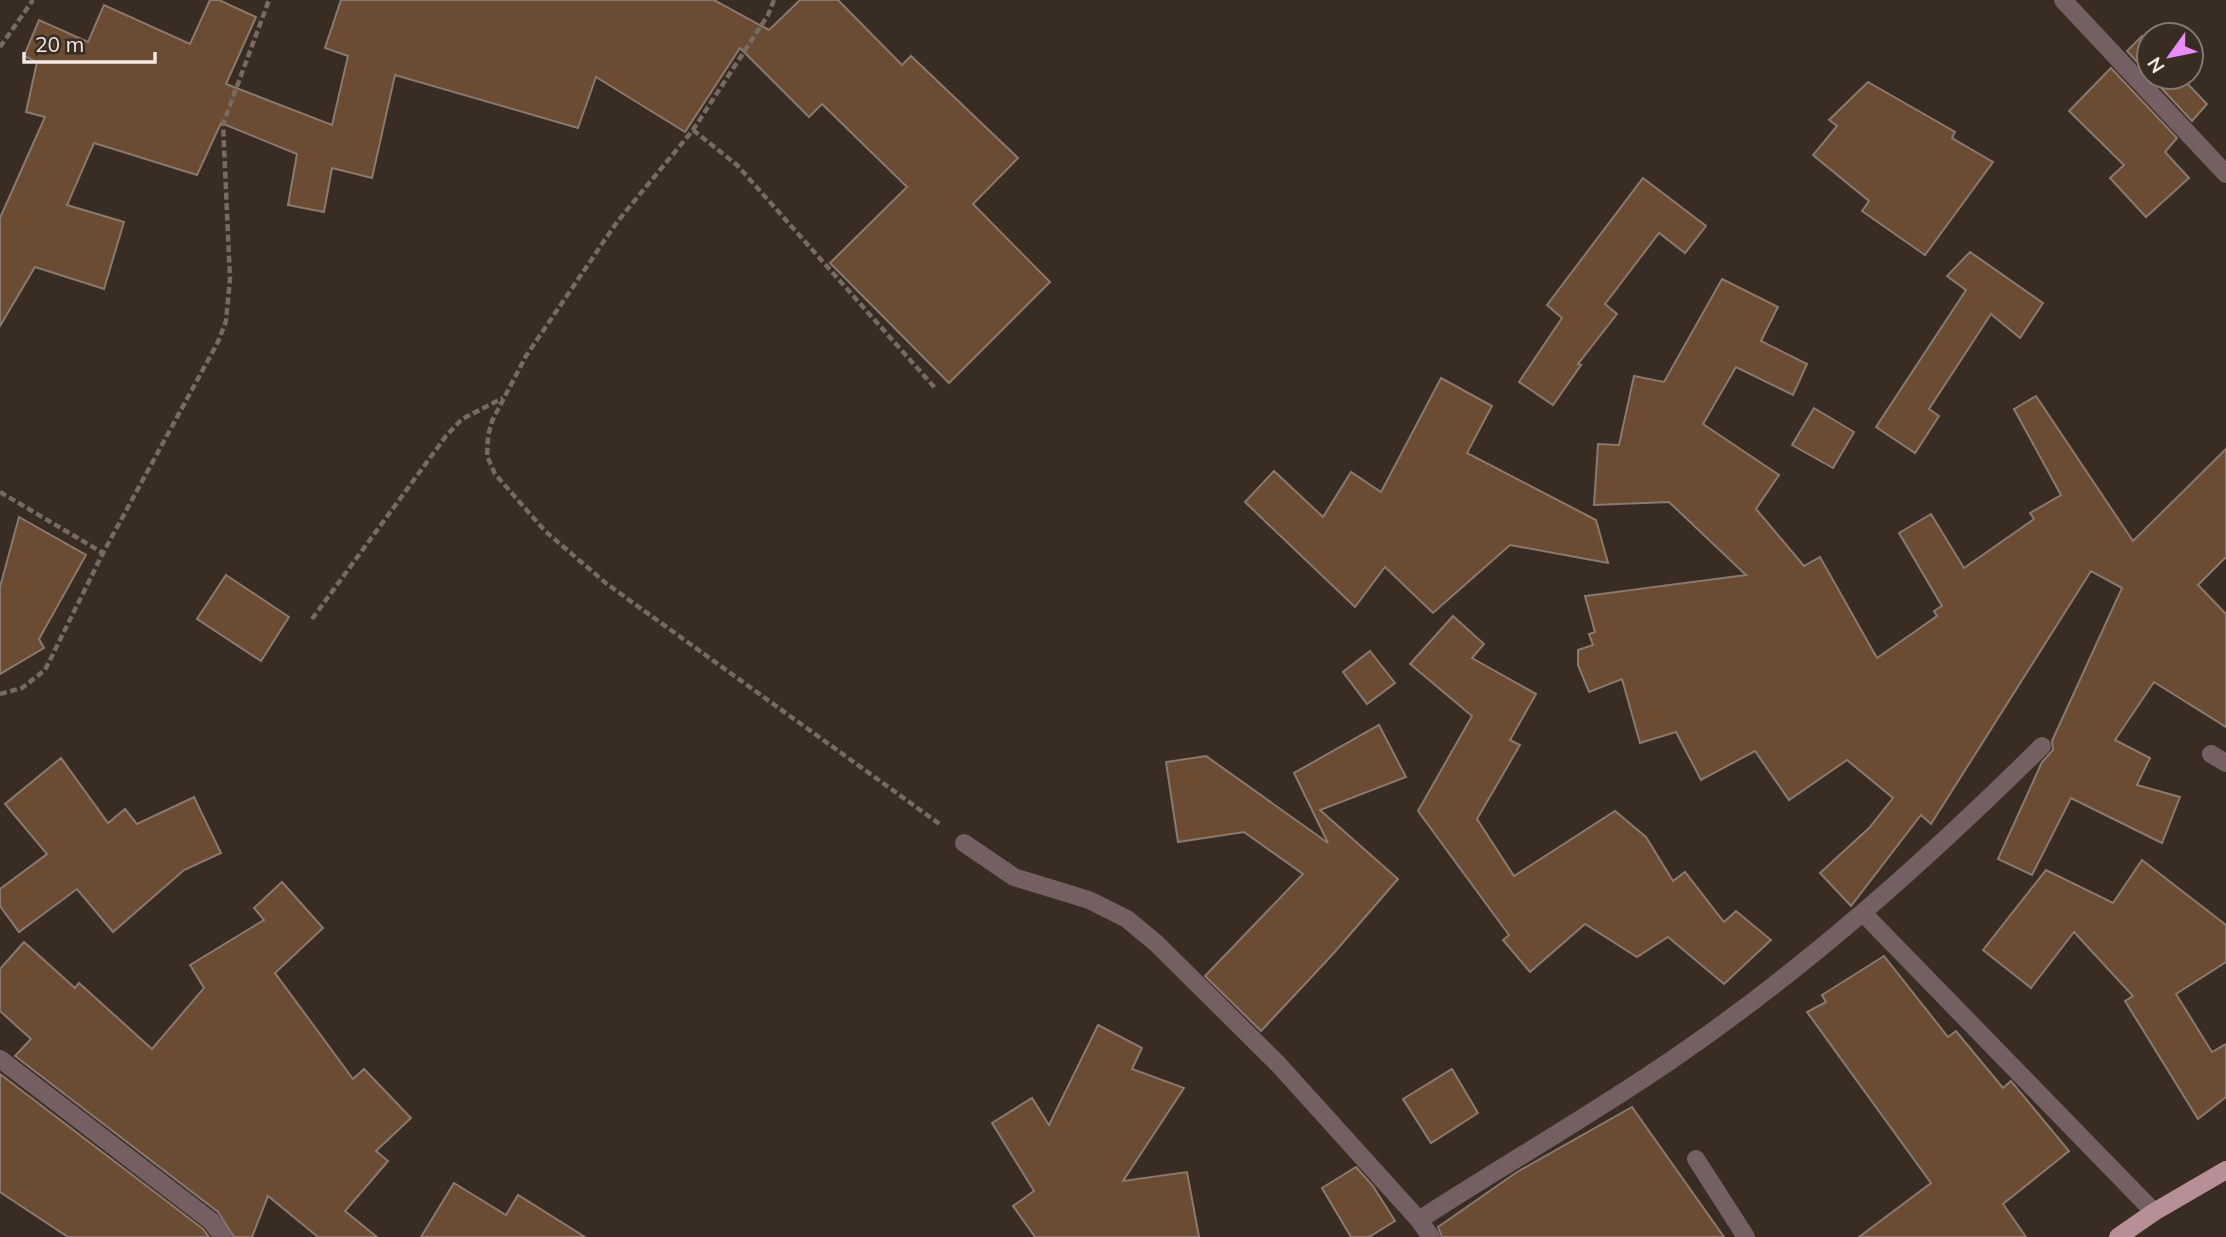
<svg xmlns="http://www.w3.org/2000/svg" width="2226" height="1237" font-family="Mulish,sans-serif">
  <rect width="100%" height="100%" fill="#392c23"/>
  <!-- building -->
  <g fill="#6c4b33" stroke="#897a70" stroke-width="2">
    <path d="M210,0H219L256,17L226,84L332,125L348,56L325,48L341,0H714L769,30L800,0H838L902,65L911,56L1018,158L973,204L1050,282L949,383L830,263L907,187L822,104L809,117L740,48L685,132L596,77L578,128L395,75L372,178L332,168L324,212L288,205L297,154L221,123L197,175L94,143L67,205L124,222L104,289L35,267L0,326V218L45,117L26,112L37,62L24,56L39,20L88,42L104,5L190,44Z"/>
    <path d="M2142,36L2149,44V75L2127,51Z"/>
    <path d="M2111,68L2177,138L2165,152L2189,178L2146,217L2110,178L2124,165L2069,111Z"/>
    <path d="M2151,77H2181L2207,104L2192,121Z"/>
    <path d="M1868,82L1955,132L1952,138L1993,162L1925,255L1862,211L1869,201L1813,155L1837,126L1829,120Z"/>
    <path d="M1643,178L1706,226L1685,253L1659,233L1605,304L1617,314L1578,364L1581,365L1553,405L1519,382L1562,318L1547,305Z"/>
    <path d="M1970,252L2043,303L2020,338L1991,314L1929,409L1939,416L1915,453L1876,427L1966,290L1947,276Z"/>
    <path d="M1722,279L1778,307L1761,341L1807,364L1793,395L1736,367L1703,424L1779,475L1756,509L1804,566L1820,557L1877,658L1937,616L1934,611L1942,606L1899,533L1931,514L1964,568L2034,519L2030,513L2061,495L2014,409L2036,396L2133,541L2226,449V557L2198,585L2226,614V727L2154,682L2115,740L2150,758L2137,785L2180,797L2162,843L2071,798L2032,875L1998,859L2042,762L2053,750L2052,741L2122,588L2091,571L1931,824L1921,815L1851,906L1820,873L1869,828L1893,798L1847,760L1789,800L1755,751L1701,780L1676,732L1640,743L1622,679L1589,692L1578,665V650L1593,645L1589,634L1595,632L1585,596L1746,575L1669,502L1594,505L1598,444L1619,445L1634,376L1664,382Z"/>
    <path d="M1441,378L1492,406L1467,453L1596,520L1608,563L1510,545L1433,613L1385,567L1355,607L1245,502L1274,471L1323,517L1351,472L1381,492Z"/>
    <path d="M1814,408L1854,432L1833,468L1792,445Z"/>
    <path d="M19,517L86,555L39,639L44,648L0,674V587Z"/>
    <path d="M226,575L289,617L261,661L197,619Z"/>
    <path d="M1453,616L1484,644L1472,658L1536,694L1510,740L1520,745L1477,819L1514,876L1615,811L1646,837L1673,881L1685,872L1724,922L1736,911L1771,940L1724,984L1668,937L1637,957L1585,924L1530,972L1503,940L1509,935L1418,811L1472,716L1410,664Z"/>
    <path d="M1370,651L1395,683L1367,704L1343,672Z"/>
    <path d="M1379,725L1406,777L1320,810L1398,879L1333,954L1261,1031L1205,976L1303,874L1244,832L1178,842L1166,762L1206,756L1328,843L1294,773Z"/>
    <path d="M61,758L108,823L125,809L137,824L194,797L221,853L184,870L113,932L77,889L19,932L0,906V889L47,854L5,804Z"/>
    <path d="M2142,860L2226,925V962L2176,994L2212,1052L2226,1044V1097L2198,1119L2125,1001L2133,996L2074,932L2031,988L1983,950L2046,870L2113,903Z"/>
    <path d="M282,882L323,928L275,973L353,1079L364,1069L411,1118L376,1151L388,1161L345,1211L377,1237H318L268,1196L252,1237H234L218,1212L15,1056L31,1039L0,1011V969L24,942L75,988L79,983L152,1049L204,988L190,965L264,920L254,908Z"/>
    <path d="M1884,956L1948,1037L1956,1031L2003,1088L2011,1081L2069,1151L2003,1204L2026,1237H1859L1931,1183L1807,1012L1826,1002L1822,995Z"/>
    <path d="M1098,1025L1142,1048L1132,1069L1184,1088L1123,1181L1187,1172L1199,1237H1035L1013,1206L1034,1191L992,1123L1032,1098L1049,1125Z"/>
    <path d="M1452,1069L1478,1113L1431,1143L1403,1099Z"/>
    <path d="M0,1074L203,1229L209,1237H68L0,1192Z"/>
    <path d="M1632,1107L1724,1237H1442L1438,1227L1517,1172Z"/>
    <path d="M1356,1167L1373,1186L1395,1221L1369,1237H1351L1322,1188Z"/>
    <path d="M454,1183L506,1215L518,1195L585,1237H421Z"/>
  </g>
  <g fill="none" stroke-linecap="round" stroke-linejoin="round">
    <!-- path -->
    <g stroke="#766b63" stroke-width="4.5" stroke-dasharray="7 3.5" stroke-linecap="butt">
      <path d="M774,0L768,15L693,130L617,222L526,356L492,421L488,436L487,456L495,474L545,531L607,584L941,825"/>
      <path d="M0,47L33,0"/>
      <path d="M693,130L737,165L935,388"/>
      <path d="M0,492L103,553"/>
      <path d="M312,619L446,436L462,419L503,398"/>
      <path d="M0,694L22,688L45,670L103,553L218,342L226,321L230,279L223,124L269,0"/>
    </g>
    <!-- minor -->
    <g stroke="#746063" stroke-width="18">
      <path d="M2063,0L2226,174"/>
      <path d="M2211,754L2226,763"/>
      <path d="M964,843L1014,877L1089,900L1127,919L1157,944L1278,1064L1419,1220L1431,1237"/>
      <path d="M1864,914L2154,1212"/>
      <path d="M0,1059L211,1221L223,1237"/>
      <path d="M1696,1159L1746,1237"/>
      <path d="M1419,1220C1502,1166 1588,1117 1670,1061C1805,969 1926,861 2042,746"/>
    </g>
    <!-- major -->
    <path stroke="#b78f96" stroke-width="18" d="M2118,1237L2154,1212L2226,1170"/>
  </g>
  <!-- north arrow -->
  <g transform="translate(2170 56) rotate(237)"><circle r="33" fill="#392c23" stroke="#837870" stroke-width="2"/>
  <path d="M0-5L12 26L0 18L-12 26Z" fill="#ec8cfb"/>
  <text y="-10" font-size="19" font-weight="bold" text-anchor="middle" fill="#f2e9e4">N</text>
  </g>
  <!-- scale -->
  <path d="M24 52v10h131v-10" fill="none" stroke="#f2e9e4" stroke-width="3.5"/>
  <text x="35" y="52" font-size="21" fill="#f2e9e4" stroke="#392c23" stroke-width="5" paint-order="stroke">20 m</text>
</svg>
